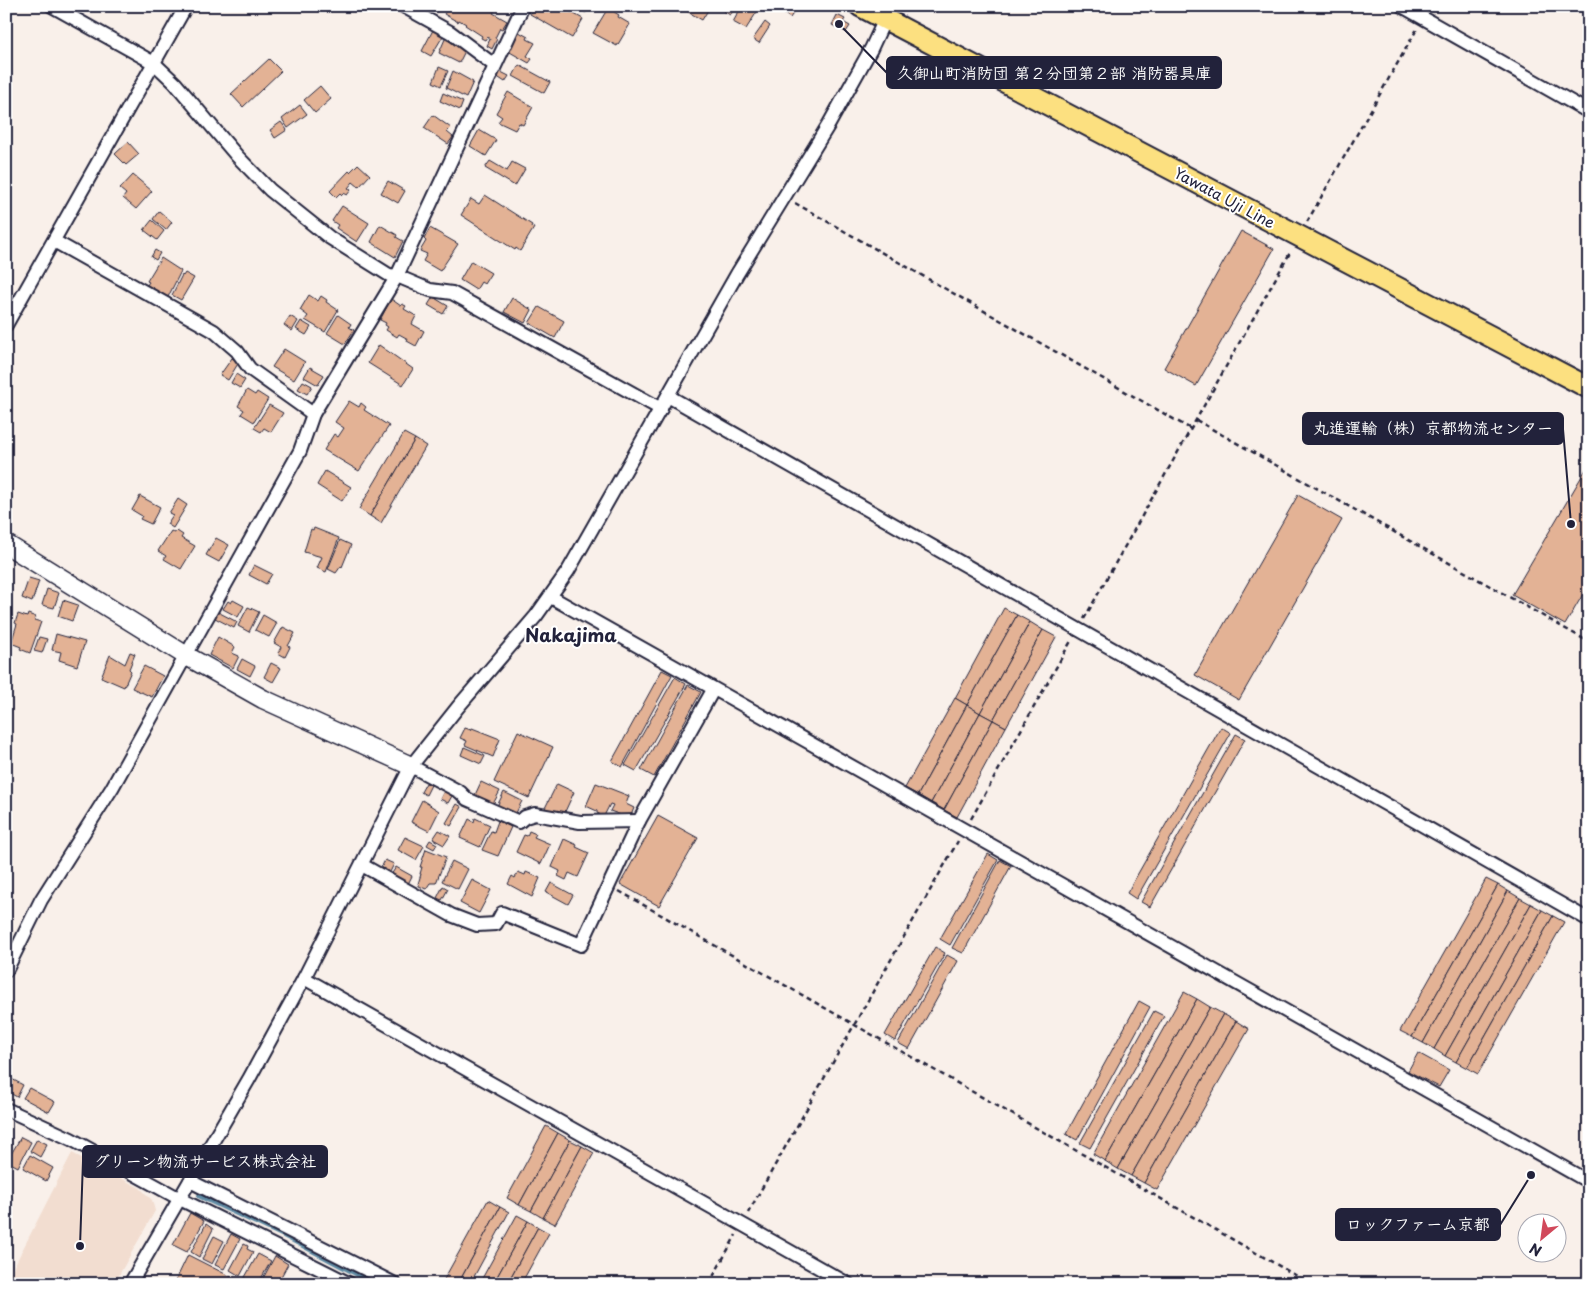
<svg xmlns="http://www.w3.org/2000/svg" width="1595" height="1290" font-family="'Playpen Sans','Klee One',sans-serif">
  <rect width="100%" height="100%" fill="#f9f0ea"/>
  <filter id="ink" filterUnits="userSpaceOnUse"><feTurbulence type="fractalNoise" baseFrequency=".02" numOctaves="2"/><feDisplacementMap in="SourceGraphic" scale="10" xChannelSelector="R" yChannelSelector="G"/><feConvolveMatrix kernelMatrix="1 2 1 2 8 2 1 2 1" color-interpolation-filters="sRGB"/></filter>
  <g filter="url(#ink)">
    <!-- built -->
    <path fill="#f2ddd0" d="M72,1153L140,1188L152,1200L155,1211L114,1284H15L7,1280Z"/>
    <g fill="none" stroke-linecap="round" stroke-linejoin="round">
      <!-- stream -->
      <path stroke="#608ca5" stroke-width="4.5" d="M199,1196L284,1236L375,1284"/>
    </g>
    <!-- building -->
    <g fill="#e3b295" stroke="#22223b">
      <path d="M449,6H481L485,8L487,6L495,10L493,13L507,21L502,29L500,28L495,38L497,39L492,49L487,46L490,39L487,37L485,40L481,38L482,36L465,25L466,24L459,20L458,22L444,14Z"/>
      <path d="M534,6H560L583,19L572,38L530,14Z"/>
      <path d="M579,6H592L593,7L585,13Z"/>
      <path d="M688,6H702L708,10L702,20L685,10Z"/>
      <path d="M723,6H737L730,15L722,10Z"/>
      <path d="M742,6L760,7L746,29L733,22Z"/>
      <path d="M774,6H798L790,18Z"/>
      <path d="M924,6H938L935,12Z"/>
      <path d="M608,8L619,15L618,17L630,24L617,46L593,33Z"/>
      <path d="M837,15L845,19L843,22L850,26L846,32L832,25Z"/>
      <path d="M765,22L770,26L759,43L753,39Z"/>
      <path d="M433,30L443,36L431,56L422,51Z"/>
      <path d="M519,32L528,37L527,39L535,43L527,56L532,59L529,63L508,51Z"/>
      <path d="M445,39L466,49L459,63L439,53Z"/>
      <path d="M269,59L281,71L243,107L231,94Z"/>
      <path d="M519,65L550,82L544,93L513,76Z"/>
      <path d="M439,67L448,71L441,86L433,82Z"/>
      <path d="M453,71L473,82L466,98L446,88Z"/>
      <path d="M499,71L509,76L505,82L496,76Z"/>
      <path d="M320,86L331,99L315,113L304,100Z"/>
      <path d="M508,92L533,107L523,125L519,123L515,130L498,122L502,117L496,113Z"/>
      <path d="M443,93L463,102L460,110L440,101Z"/>
      <path d="M300,105L307,114L288,128L282,119Z"/>
      <path d="M433,115L451,128L447,132L453,137L448,144L424,128Z"/>
      <path d="M281,122L287,130L275,138L270,130Z"/>
      <path d="M479,130L496,140L486,156L470,146Z"/>
      <path d="M128,142L139,154L126,165L115,154Z"/>
      <path d="M490,161L507,171L512,162L525,169L515,186L485,168Z"/>
      <path d="M358,164L370,175L359,187L353,182L348,188L351,190L347,195L344,193L342,195L340,193L336,197L330,191L349,171L350,172Z"/>
      <path d="M133,175L152,191L136,209L123,198L126,194L120,189Z"/>
      <path d="M388,181L405,191L398,203L381,193Z"/>
      <path d="M485,195L532,225L531,227L534,228L520,251L516,248L515,250L461,215L471,199L479,204Z"/>
      <path d="M342,206L369,223L357,242L336,228L338,225L332,221Z"/>
      <path d="M159,211L172,222L166,230L153,219Z"/>
      <path d="M152,220L164,231L157,240L144,230Z"/>
      <path d="M380,225L397,235L396,237L403,241L395,257L371,242Z"/>
      <path d="M430,228L458,244L440,271L423,261L427,254L420,251L426,241L424,239Z"/>
      <path d="M1241,231L1274,249L1196,386L1164,368Z"/>
      <path d="M155,250L160,253L156,260L151,257Z"/>
      <path d="M161,258L181,271L168,297L147,285L149,282L147,281Z"/>
      <path d="M471,261L491,273L484,284L481,282L476,290L460,280Z"/>
      <path d="M185,273L194,278L181,300L172,295L182,275L183,276Z"/>
      <path d="M309,295L318,301L321,296L327,300L326,302L338,310L325,332L305,320L308,316L300,310Z"/>
      <path d="M433,297L448,306L443,314L428,305Z"/>
      <path d="M512,298L532,310L525,323L504,312Z"/>
      <path d="M391,299L401,306L402,304L406,306L404,309L416,316L412,324L424,331L416,346L407,341L408,339L399,334L397,337L386,330L388,327L385,325L386,323L380,320Z"/>
      <path d="M539,307L564,321L555,338L529,323Z"/>
      <path d="M338,315L351,324L349,327L354,330L345,344L327,333Z"/>
      <path d="M290,316L298,321L292,331L284,325Z"/>
      <path d="M301,321L311,327L306,335L296,329Z"/>
      <path d="M379,345L413,369L403,385L368,363Z"/>
      <path d="M284,349L305,362L294,380L272,367Z"/>
      <path d="M232,358L239,362L228,380L220,375Z"/>
      <path d="M310,367L324,375L318,385L304,377Z"/>
      <path d="M236,374L245,380L240,388L231,383Z"/>
      <path d="M303,381L312,386L307,394L298,389Z"/>
      <path d="M247,390L255,395L257,392L268,399L254,422L241,414L244,410L238,406Z"/>
      <path d="M349,401L359,407L361,403L366,407L364,410L389,426L359,471L324,450L334,434L338,437L344,428L335,422Z"/>
      <path d="M269,405L283,413L271,432L264,428L261,432L254,428Z"/>
      <path d="M404,433L415,439L370,516L359,509Z"/>
      <path d="M415,439L426,446L381,523L370,516Z"/>
      <path d="M1589,464V584L1565,625L1512,595Z"/>
      <path d="M325,471L351,487L342,501L317,485Z"/>
      <path d="M1298,495L1342,520L1239,700L1195,675Z"/>
      <path d="M140,496L160,507L151,524L140,519L142,516L132,510Z"/>
      <path d="M178,499L187,505L173,528L167,524L173,515L169,513Z"/>
      <path d="M314,528L339,538L326,572L317,568L322,557L304,552L311,529L313,530Z"/>
      <path d="M171,531L175,533L177,531L183,535L181,538L195,546L181,569L164,559L166,556L158,551Z"/>
      <path d="M216,538L229,545L219,562L206,555Z"/>
      <path d="M340,540L351,545L342,567L341,566L336,573L328,569Z"/>
      <path d="M254,565L272,574L266,584L249,575Z"/>
      <path d="M29,578L39,581L32,602L22,598Z"/>
      <path d="M47,589L59,593L54,608L42,605Z"/>
      <path d="M63,600L78,605L72,621L58,616Z"/>
      <path d="M233,600L244,606L238,617L223,609L228,601L231,603Z"/>
      <path d="M248,607L259,612L249,632L238,626Z"/>
      <path d="M1004,608L1017,615L967,705L955,698Z"/>
      <path d="M218,612L237,622L234,628L215,618Z"/>
      <path d="M18,614L27,617L28,614L36,617L34,620L41,622L30,653L20,649L21,647L11,643L17,624L15,623Z"/>
      <path d="M263,615L277,623L269,637L255,630Z"/>
      <path d="M1017,615L1030,622L980,713L967,705Z"/>
      <path d="M1030,622L1043,630L993,720L980,713Z"/>
      <path d="M283,627L295,633L288,646L290,647L285,657L278,653L281,647L274,643Z"/>
      <path d="M1043,630L1056,637L1006,727L993,720Z"/>
      <path d="M56,634L85,642L77,666L59,660L61,652L52,650Z"/>
      <path d="M39,637L47,639L42,653L34,651Z"/>
      <path d="M218,637L235,647L232,653L239,656L233,668L209,655Z"/>
      <path d="M130,652L135,654L129,669L131,671L124,687L101,677L110,655L125,664Z"/>
      <path d="M242,659L255,666L250,676L237,669Z"/>
      <path d="M271,663L281,668L273,682L264,677Z"/>
      <path d="M144,666L163,676L152,697L132,688Z"/>
      <path d="M662,670L672,675L622,767L612,761Z"/>
      <path d="M675,677L686,684L636,771L625,765Z"/>
      <path d="M688,685L701,692L654,777L641,770Z"/>
      <path d="M955,698L967,705L918,795L905,788Z"/>
      <path d="M967,705L980,713L931,803L918,795Z"/>
      <path d="M980,713L993,720L944,810L931,803Z"/>
      <path d="M993,720L1006,727L957,817L944,810Z"/>
      <path d="M1221,727L1231,733L1136,899L1127,893Z"/>
      <path d="M465,728L471,730L472,728L500,739L493,757L465,745L467,741L460,738Z"/>
      <path d="M518,731L553,747L529,798L494,782Z"/>
      <path d="M1236,734L1245,739L1150,907L1141,902Z"/>
      <path d="M464,747L485,756L481,764L461,755Z"/>
      <path d="M481,782L500,791L493,804L475,795Z"/>
      <path d="M426,783L431,785L426,795L421,792Z"/>
      <path d="M596,783L629,796L626,804L634,808L630,818L610,811L613,805L610,804L604,816L597,813V811L586,806Z"/>
      <path d="M557,784L574,792L563,816L545,808Z"/>
      <path d="M444,791L452,796L448,803L440,799Z"/>
      <path d="M504,792L522,801L515,815L497,806Z"/>
      <path d="M422,800L439,811L429,831L411,822Z"/>
      <path d="M457,804L462,807L451,826L446,823Z"/>
      <path d="M658,816L698,838L659,906L620,884Z"/>
      <path d="M475,818L490,825L480,847L460,838L469,819L474,822Z"/>
      <path d="M498,821L511,827L498,856L482,850L491,831L494,832Z"/>
      <path d="M439,830L450,836L444,845L433,839Z"/>
      <path d="M529,831L536,834L534,837L550,844L541,864L516,852L524,835L527,836Z"/>
      <path d="M405,837L424,846L416,860L398,850Z"/>
      <path d="M564,839L577,845L576,847L589,853L578,877L569,873L566,880L558,876L560,871L552,867Z"/>
      <path d="M430,840L437,844L434,849L427,845Z"/>
      <path d="M426,849L446,857L436,883H430L426,889L419,886V884H418L421,874H420L422,867H420Z"/>
      <path d="M988,854L998,860L950,945L940,939Z"/>
      <path d="M385,860L394,864L389,874L380,870Z"/>
      <path d="M1000,860L1011,866L963,953L952,948Z"/>
      <path d="M452,861L468,869L458,889L442,881Z"/>
      <path d="M396,867L412,876L408,884L391,875Z"/>
      <path d="M518,872L525,875L526,872L540,878L532,897L508,884L512,876L515,878Z"/>
      <path d="M1486,879L1498,885L1412,1037L1400,1031Z"/>
      <path d="M472,880L491,890L479,913L460,903Z"/>
      <path d="M551,883L573,895L568,904L546,892Z"/>
      <path d="M1498,885L1508,891L1423,1043L1412,1037Z"/>
      <path d="M443,886L448,889L442,900L437,898Z"/>
      <path d="M1508,891L1520,898L1434,1049L1423,1043Z"/>
      <path d="M1520,898L1531,904L1445,1056L1434,1049Z"/>
      <path d="M1531,904L1542,910L1456,1062L1445,1056Z"/>
      <path d="M1542,910L1553,916L1467,1068L1456,1062Z"/>
      <path d="M1553,916L1564,922L1478,1074L1467,1068Z"/>
      <path d="M935,947L945,953L895,1041L885,1035Z"/>
      <path d="M947,955L958,961L909,1049L898,1043Z"/>
      <path d="M1184,992L1197,999L1105,1161L1093,1154Z"/>
      <path d="M1197,999L1210,1007L1118,1169L1105,1161Z"/>
      <path d="M1139,1001L1150,1007L1077,1140L1066,1134Z"/>
      <path d="M1210,1007L1223,1014L1131,1176L1118,1169Z"/>
      <path d="M1154,1011L1164,1016L1090,1148L1080,1143Z"/>
      <path d="M1223,1014L1236,1021L1144,1183L1131,1176Z"/>
      <path d="M1236,1021L1249,1029L1157,1190L1144,1183Z"/>
      <path d="M1418,1053L1449,1070L1439,1087L1408,1071Z"/>
      <path d="M6,1076L23,1085L17,1097L6,1091Z"/>
      <path d="M29,1088L55,1102L49,1112L23,1098Z"/>
      <path d="M546,1126L558,1133L519,1205L507,1198Z"/>
      <path d="M558,1133L570,1140L531,1211L519,1205Z"/>
      <path d="M21,1137L31,1142L18,1167L7,1161Z"/>
      <path d="M37,1139L47,1144L40,1157L30,1151Z"/>
      <path d="M570,1140L582,1146L543,1218L531,1211Z"/>
      <path d="M582,1146L594,1153L555,1224L543,1218Z"/>
      <path d="M30,1155L53,1168L46,1181L23,1168Z"/>
      <path d="M488,1200L500,1207L458,1284H443L442,1283Z"/>
      <path d="M500,1207L509,1212L470,1284H458Z"/>
      <path d="M190,1213L204,1221L187,1252L173,1245Z"/>
      <path d="M517,1215L528,1221L493,1284H479Z"/>
      <path d="M528,1221L538,1227L507,1284H493Z"/>
      <path d="M206,1224L213,1229L199,1257L191,1252Z"/>
      <path d="M538,1227L549,1233L521,1284H507Z"/>
      <path d="M231,1234L240,1239L224,1269L215,1265Z"/>
      <path d="M214,1236L224,1241L212,1264L202,1259Z"/>
      <path d="M244,1244L248,1246L247,1249L253,1252L240,1276L230,1270Z"/>
      <path d="M258,1254L271,1261L258,1284H252L244,1279Z"/>
      <path d="M188,1255L245,1284H184L176,1280Z"/>
      <path d="M275,1256L288,1264L277,1284H260Z"/>
    </g>
    <g fill="none" stroke-linecap="round" stroke-linejoin="round">
      <!-- street casing -->
      <g stroke="#22223b" stroke-width="16">
        <g id="street">
          <path d="M52,6L154,63L175,83L237,156L270,190L330,238L389,275L397,276L430,290L452,293L661,409"/>
          <path d="M403,6L450,32L494,65"/>
          <path d="M1402,6L1589,112"/>
          <path d="M54,241L214,331L237,351L250,369L313,414"/>
          <path d="M6,325L186,6"/>
          <path d="M668,396L1589,920"/>
          <path d="M551,597L1589,1182"/>
          <path d="M639,821L713,690"/>
          <path d="M362,865L451,915L477,925L496,924L502,913L581,945L639,821L580,822L535,814L525,817L519,822L467,799L460,792L411,766"/>
          <path d="M6,971L41,900L112,788L300,451L313,414L397,276L523,6"/>
          <path d="M304,978L848,1284"/>
          <path d="M6,1109L71,1139L180,1199L350,1284"/>
          <path d="M190,1181L395,1284"/>
          <path d="M130,1284L249,1079L304,978L411,766L458,707L536,616L568,571L737,274L829,124L871,49L891,6"/>
        </g>
      </g>
      <!-- secondary casing -->
      <g stroke="#22223b" stroke-width="21">
        <path id="secondary" d="M6,544L185,655L263,699L411,766"/>
      </g>
      <!-- primary casing -->
      <g stroke="#22223b" stroke-width="24">
        <path id="primary" d="M860,6L1589,388"/>
      </g>
      <!-- path -->
      <g stroke="#22223b" stroke-width="2.5" stroke-dasharray="5 4" stroke-linecap="butt">
        <path d="M795,203L1191,429"/>
        <path d="M1307,222L1417,29"/>
        <path d="M1196,420L1589,642"/>
        <path d="M1084,619L1291,251"/>
        <path d="M971,819L1071,641"/>
        <path d="M619,891L1311,1284"/>
        <path d="M748,1213L958,841"/>
        <path d="M709,1284L736,1235"/>
      </g>
      <!-- street -->
      <use href="#street" stroke="#fff" stroke-width="12"/>
      <!-- secondary -->
      <use href="#secondary" stroke="#fff" stroke-width="18"/>
      <!-- primary -->
      <use href="#primary" stroke="#fce080" stroke-width="20"/>
    </g>
  </g>
  <g text-anchor="middle" dominant-baseline="central" stroke-width="4" stroke-linejoin="round" paint-order="stroke">
    <!-- street labels -->
    <g font-size="15" fill="#22223b" stroke="#fff">
      <text transform="translate(1225 197) rotate(28)">Yawata Uji Line</text>
    </g>
    <!-- quarter labels -->
    <g font-size="18" font-weight="bold" fill="#22223b" stroke="#fff">
      <text x="571" y="634">Nakajima</text>
    </g>
  </g>
  <!-- callouts -->
  <path fill="none" stroke="#22223b" stroke-width="2" d="M839 24L887 73M1571 524L1563 429M80 1246L83 1161M1531 1175L1500 1225"/>
  <g fill="#22223b" stroke="#fff" stroke-width="2">
    <circle cx="839" cy="24" r="5"/>
    <circle cx="1571" cy="524" r="5"/>
    <circle cx="80" cy="1246" r="5"/>
    <circle cx="1531" cy="1175" r="5"/>
  </g>
  <g fill="#22223b" stroke="#22223b" stroke-width="2">
    <rect x="887" y="57" width="334" height="31" rx="5"/>
    <rect x="1303" y="413" width="260" height="31" rx="5"/>
    <rect x="83" y="1146" width="244" height="31" rx="5"/>
    <rect x="1336" y="1209" width="164" height="31" rx="5"/>
  </g>
  <g font-size="16" text-anchor="middle" font-weight="bold" fill="#fff">
    <text x="1054" y="79">久御山町消防団 第２分団第２部 消防器具庫</text>
    <text x="1433" y="434">丸進運輸（株）京都物流センター</text>
    <text x="205" y="1167">グリーン物流サービス株式会社</text>
    <text x="1418" y="1230">ロックファーム京都</text>
  </g>
  <!-- margin -->
  <rect width="1595" height="1290" fill="none" stroke="#fff" stroke-width="25"/>
  <rect x="12" y="12" width="1570" height="1265" fill="none" stroke="#22223b" stroke-width="2" filter="url(#ink)"/>
  <!-- north arrow -->
  <g transform="translate(1542 1238) rotate(209)"><circle r="24" fill="#ffffff" stroke="#a7a7b1"/>
  <path d="M0-4L9 19L0 12L-9 19Z" fill="#d1495b"/>
  <text y="-8" font-size="14" font-weight="bold" text-anchor="middle" fill="#22223b">N</text>
  </g>
</svg>
